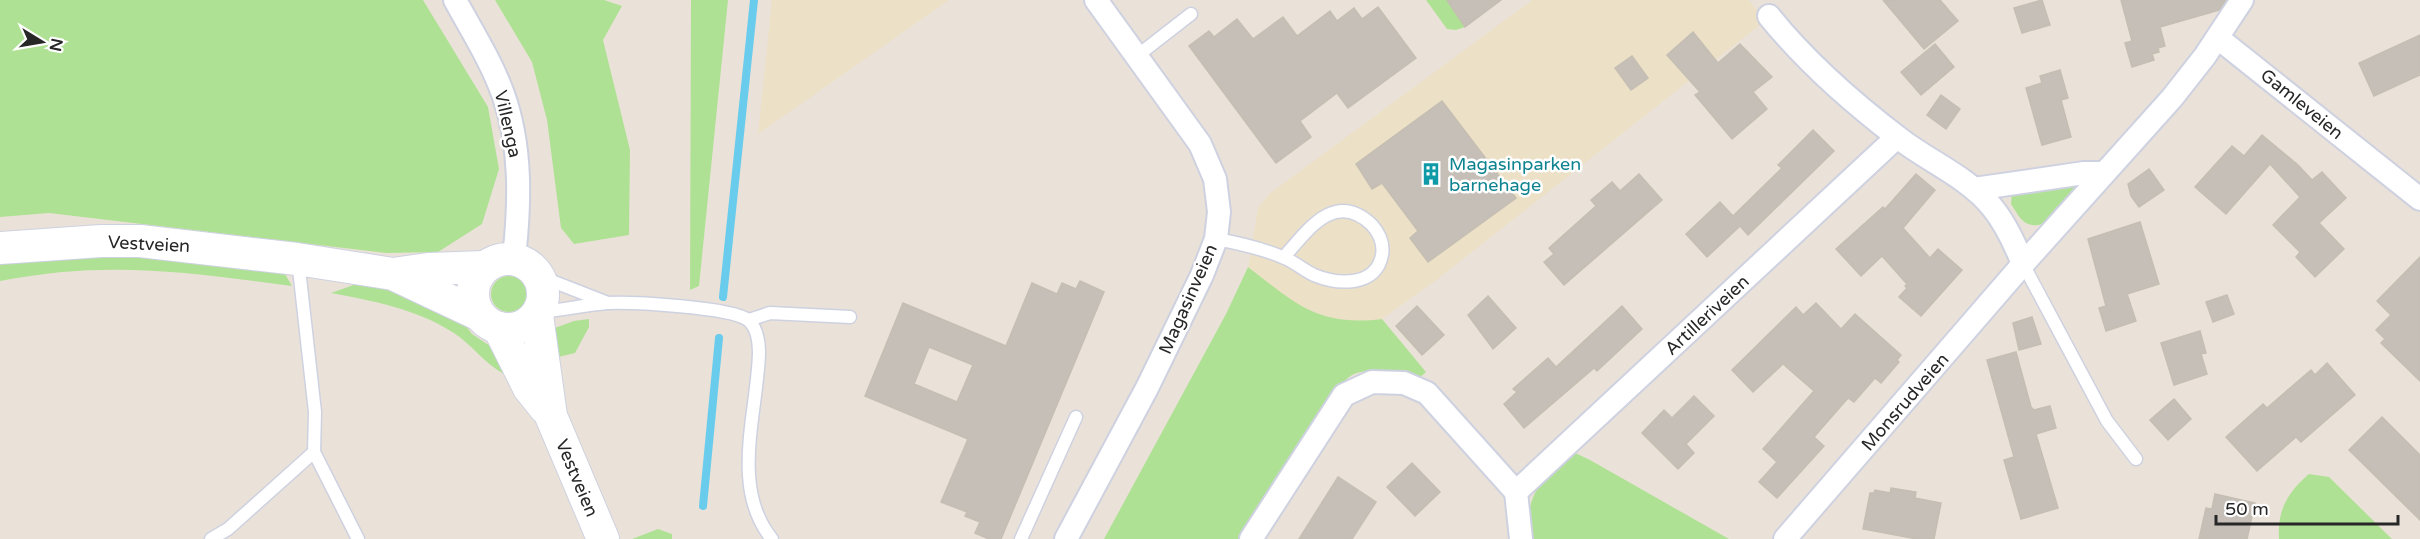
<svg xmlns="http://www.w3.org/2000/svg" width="2420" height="539" font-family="'Varela Round',sans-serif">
  <rect width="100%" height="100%" fill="#eae2d8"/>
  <!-- education -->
  <g fill="#ece0c7">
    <path d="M772,0H949L758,134Z"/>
    <path d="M1532,0H1749L1765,21L1439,278L1382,319L1354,322L1321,316L1290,301L1248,267L1258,208L1269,194Z"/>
  </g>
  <!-- green -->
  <g fill="#afe194">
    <path d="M0,0H423L488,107L499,169L482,224L438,252L386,253L49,213L0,217Z"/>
    <path d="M495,0H604L622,6L603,40L630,150L629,235L574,244L561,228L547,120L532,62Z"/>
    <path d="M691,0H728L699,286L690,290Z"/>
    <path d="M1426,0H1447L1465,27L1456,30L1447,29Z"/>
    <path d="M2083,181C2070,196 2049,235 2026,223C2020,220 2015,210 2011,204L2012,192Z"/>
    <path d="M134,253L277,269L285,274L292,286C187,272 106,260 0,281V263Z"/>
    <path d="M1248,267C1295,303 1317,327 1382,319L1426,372L1417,380C1397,374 1374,366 1354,374C1332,382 1256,512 1239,539H1104L1226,314Z"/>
    <circle cx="509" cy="294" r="18"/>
    <path d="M359,283L389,288L462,321L472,334L493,348L510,371L504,374C485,364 472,345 454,333C417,309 373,301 331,293Z"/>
    <path d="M589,319V327L575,353L554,358L552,329L574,321Z"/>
    <path d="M1571,451L1590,460L1729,539H1528C1526,492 1540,483 1571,451Z"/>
    <path d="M2309,474L2329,477L2392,539H2279C2277,510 2288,492 2309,474Z"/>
    <path d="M658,529L672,534V539H632Z"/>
  </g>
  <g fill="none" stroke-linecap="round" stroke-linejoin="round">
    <!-- stream -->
    <g stroke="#6acced" stroke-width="8">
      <path d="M723,297L754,0"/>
      <path d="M703,506L719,338"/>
    </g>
  </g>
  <!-- building -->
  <g fill="#c5bfb8" stroke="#c5beb2" stroke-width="1.5" fill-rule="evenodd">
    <path d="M1447,0H1501L1465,27Z"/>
    <path d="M1883,0H1940L1958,21L1924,49Z"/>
    <path d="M2042,0L2050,25L2022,33L2014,8Z"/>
    <path d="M2121,0H2226L2219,10L2160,27L2165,46L2158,48L2159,52L2152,54L2154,60L2132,67L2125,43L2132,41Z"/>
    <path d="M1378,7L1416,58L1348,108L1337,93L1300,121L1311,137L1276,163L1189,46L1209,31L1214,37L1237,19L1253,39L1283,17L1297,36L1330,11L1337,21L1354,8L1362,19Z"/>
    <path d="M1693,32L1718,63L1740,44L1772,77L1753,92L1767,109L1732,139L1695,95L1700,92L1667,55Z"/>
    <path d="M2420,35V75L2374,96L2359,63Z"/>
    <path d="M1935,44L1954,67L1921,95L1901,72Z"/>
    <path d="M1632,56L1648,78L1631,90L1615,68Z"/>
    <path d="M2060,70L2068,98L2061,100L2071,137L2042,145L2026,88L2042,83L2040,76Z"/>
    <path d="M1941,95L1960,109L1946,129L1927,115Z"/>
    <path d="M1442,101L1516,198L1428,262L1410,238L1418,231L1382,183L1372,189L1356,164Z"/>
    <path d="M1813,130L1834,151L1748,235L1740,226L1707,257L1686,234L1720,202L1733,216L1782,168L1778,165Z"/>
    <path d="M2262,135L2298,165L2312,180L2322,172L2346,198L2319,223L2344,249L2315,277L2296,257L2300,252L2273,225L2300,197L2270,164L2226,214L2195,187L2232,146L2244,156Z"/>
    <path d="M2149,169L2164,190L2139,207L2131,196L2128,184Z"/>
    <path d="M1639,174L1662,200L1564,285L1544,262L1554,254L1549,248L1596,206L1591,200L1612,182L1620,191Z"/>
    <path d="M1916,174L1935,190L1903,228L1930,258L1938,249L1962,270L1921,316L1899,297L1907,288L1905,286L1907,284L1882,256L1861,276L1836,249L1883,207L1885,209Z"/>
    <path d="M2140,222L2159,284L2127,294L2136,321L2106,331L2099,308L2106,306L2088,239Z"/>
    <path d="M2420,257V381L2381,343L2385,339L2376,330L2391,315L2377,301Z"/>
    <path d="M1080,281L1104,292L1001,539H989L975,533L980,522L965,516L967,512L941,502L968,439L865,396L903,303L1006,346L1032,283L1057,294L1062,283L1076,289ZM929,347L973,365L957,402L914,384Z"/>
    <path d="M2227,295L2234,314L2213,322L2206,302Z"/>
    <path d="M1488,296L1516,328L1493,349L1468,315Z"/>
    <path d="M1816,303L1841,329L1855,314L1901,355L1897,360L1899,362L1881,383L1875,378L1854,402L1848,398L1814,437L1824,446L1777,498L1759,482L1777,462L1763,449L1814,391L1783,364L1753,392L1732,370L1796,307L1803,315Z"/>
    <path d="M1417,306L1444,335L1422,355L1396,326Z"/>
    <path d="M1622,306L1642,329L1597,371L1594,368L1524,428L1504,404L1517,392L1513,389L1548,358L1556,367Z"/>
    <path d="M2032,317L2041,344L2019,350L2013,323Z"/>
    <path d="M2200,331L2206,353L2201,354L2207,374L2174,385L2161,343Z"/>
    <path d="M2016,352L2031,407L2034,410L2050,406L2056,428L2036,434L2058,508L2021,519L2004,460L2014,457L1987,360Z"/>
    <path d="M2327,363L2355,395L2301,442L2296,437L2257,471L2226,437L2263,404L2267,408L2311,370L2315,375Z"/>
    <path d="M1694,396L1714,416L1686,444L1694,453L1678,469L1642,433L1664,410L1672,418Z"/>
    <path d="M2174,399L2191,419L2168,440L2150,420Z"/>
    <path d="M2382,417L2420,455V520L2349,450Z"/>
    <path d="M1412,463L1440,492L1415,516L1387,487Z"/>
    <path d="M1338,477L1376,502L1352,539H1299Z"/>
    <path d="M1891,488L1916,492L1915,498L1941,503L1934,539H1917L1863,529L1870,493H1874L1875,490L1890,493Z"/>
    <path d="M2215,494L2255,503L2247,539H2199L2206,508L2212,509Z"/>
  </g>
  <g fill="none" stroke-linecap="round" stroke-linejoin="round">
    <!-- lane casing -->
    <g stroke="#ced1e0" stroke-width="15">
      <g id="lane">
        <path d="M1137,56L1191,14"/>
        <path d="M1216,239C1238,243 1261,248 1282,257C1294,261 1303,270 1314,275C1338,285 1376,287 1382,255C1384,244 1379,233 1372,225C1335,189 1307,231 1284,257"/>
        <path d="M298,260L315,412L314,452L358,539"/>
        <path d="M2023,264L2107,421L2136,459"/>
        <path d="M539,276L608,303"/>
        <path d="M539,312C562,310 585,305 607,303C632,302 731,307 748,320C758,328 759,343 759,354C757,414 730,488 772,539"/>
        <path d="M749,320L770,313L850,317"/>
        <path d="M211,539L228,529L314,452"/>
        <path d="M1021,539L1076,417"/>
      </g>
    </g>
    <!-- street casing -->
    <g stroke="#ced1e0" stroke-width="26">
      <g id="street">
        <path d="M455,0C472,31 491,61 503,94C522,147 520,204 514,258"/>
        <path d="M1769,16C1806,62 1854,104 1900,139C1930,162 1969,178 1992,207C2006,224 2015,244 2023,264"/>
        <path d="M2218,38L2420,199"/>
        <path d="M1974,189L2084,173H2103"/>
        <path d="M1066,539L1147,388L1202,275L1216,239L1219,212L1215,179L1200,144L1096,0"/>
        <path d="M1251,539L1344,395L1372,382L1404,383L1427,393L1516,492"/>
        <path d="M1521,539L1516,492L1897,137"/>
        <path d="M1785,539L2023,264L2172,98L2205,56L2242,0"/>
      </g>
    </g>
    <!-- secondary casing -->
    <g stroke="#ced1e0" stroke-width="34">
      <g id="secondary">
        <path d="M0,248L101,241H140L297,259L393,274L480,315"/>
        <circle cx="508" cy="294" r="35"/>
        <path d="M393,274L428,269L485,267"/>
        <path d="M537,315L551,416L603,539"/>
        <path d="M499,328L529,388L545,408"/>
      </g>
    </g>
    <!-- lane -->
    <use href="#lane" stroke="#fff" stroke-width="12"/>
    <!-- street -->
    <use href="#street" stroke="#fff" stroke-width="22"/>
    <!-- secondary -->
    <use href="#secondary" stroke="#fff" stroke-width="32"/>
  </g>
  <!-- icons -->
  <defs>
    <g id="building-bare" transform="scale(1.8)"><path d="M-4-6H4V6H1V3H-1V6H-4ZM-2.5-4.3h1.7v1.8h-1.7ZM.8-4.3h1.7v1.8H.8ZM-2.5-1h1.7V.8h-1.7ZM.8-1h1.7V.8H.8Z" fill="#0f9aa8" stroke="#fff" stroke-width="2.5" paint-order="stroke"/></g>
  </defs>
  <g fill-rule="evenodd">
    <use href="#building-bare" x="1431" y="174"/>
  </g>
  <g text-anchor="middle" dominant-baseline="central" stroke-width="5" stroke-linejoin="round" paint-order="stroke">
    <!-- street labels -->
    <g font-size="18" fill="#272727" stroke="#fff">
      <text transform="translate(2302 104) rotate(39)">Gamleveien</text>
      <text transform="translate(508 124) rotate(77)">Villenga</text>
      <text transform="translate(149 244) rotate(3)">Vestveien</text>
      <text transform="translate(1188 299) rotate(-66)">Magasinveien</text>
      <text transform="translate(1707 315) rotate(-43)">Artilleriveien</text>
      <text transform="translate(1905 402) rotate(-49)">Monsrudveien</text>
      <text transform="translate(577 478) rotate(67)">Vestveien</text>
    </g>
    <!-- culture labels -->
    <g font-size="18" fill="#0d838f" stroke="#fff" text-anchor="start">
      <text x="1449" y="164">Magasinparken<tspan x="1449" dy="21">barnehage</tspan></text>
    </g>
  </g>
  <!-- north arrow -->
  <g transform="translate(42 42) rotate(101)" stroke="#ffffff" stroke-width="4.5" paint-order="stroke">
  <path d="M0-4.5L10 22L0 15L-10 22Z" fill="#272727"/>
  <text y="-9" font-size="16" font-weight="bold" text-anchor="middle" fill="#272727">N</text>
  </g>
  <!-- scale -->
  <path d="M2216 515v9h182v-9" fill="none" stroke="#272727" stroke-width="3"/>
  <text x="2225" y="515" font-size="18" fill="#272727" stroke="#ffffff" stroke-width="4.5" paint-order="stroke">50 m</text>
</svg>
